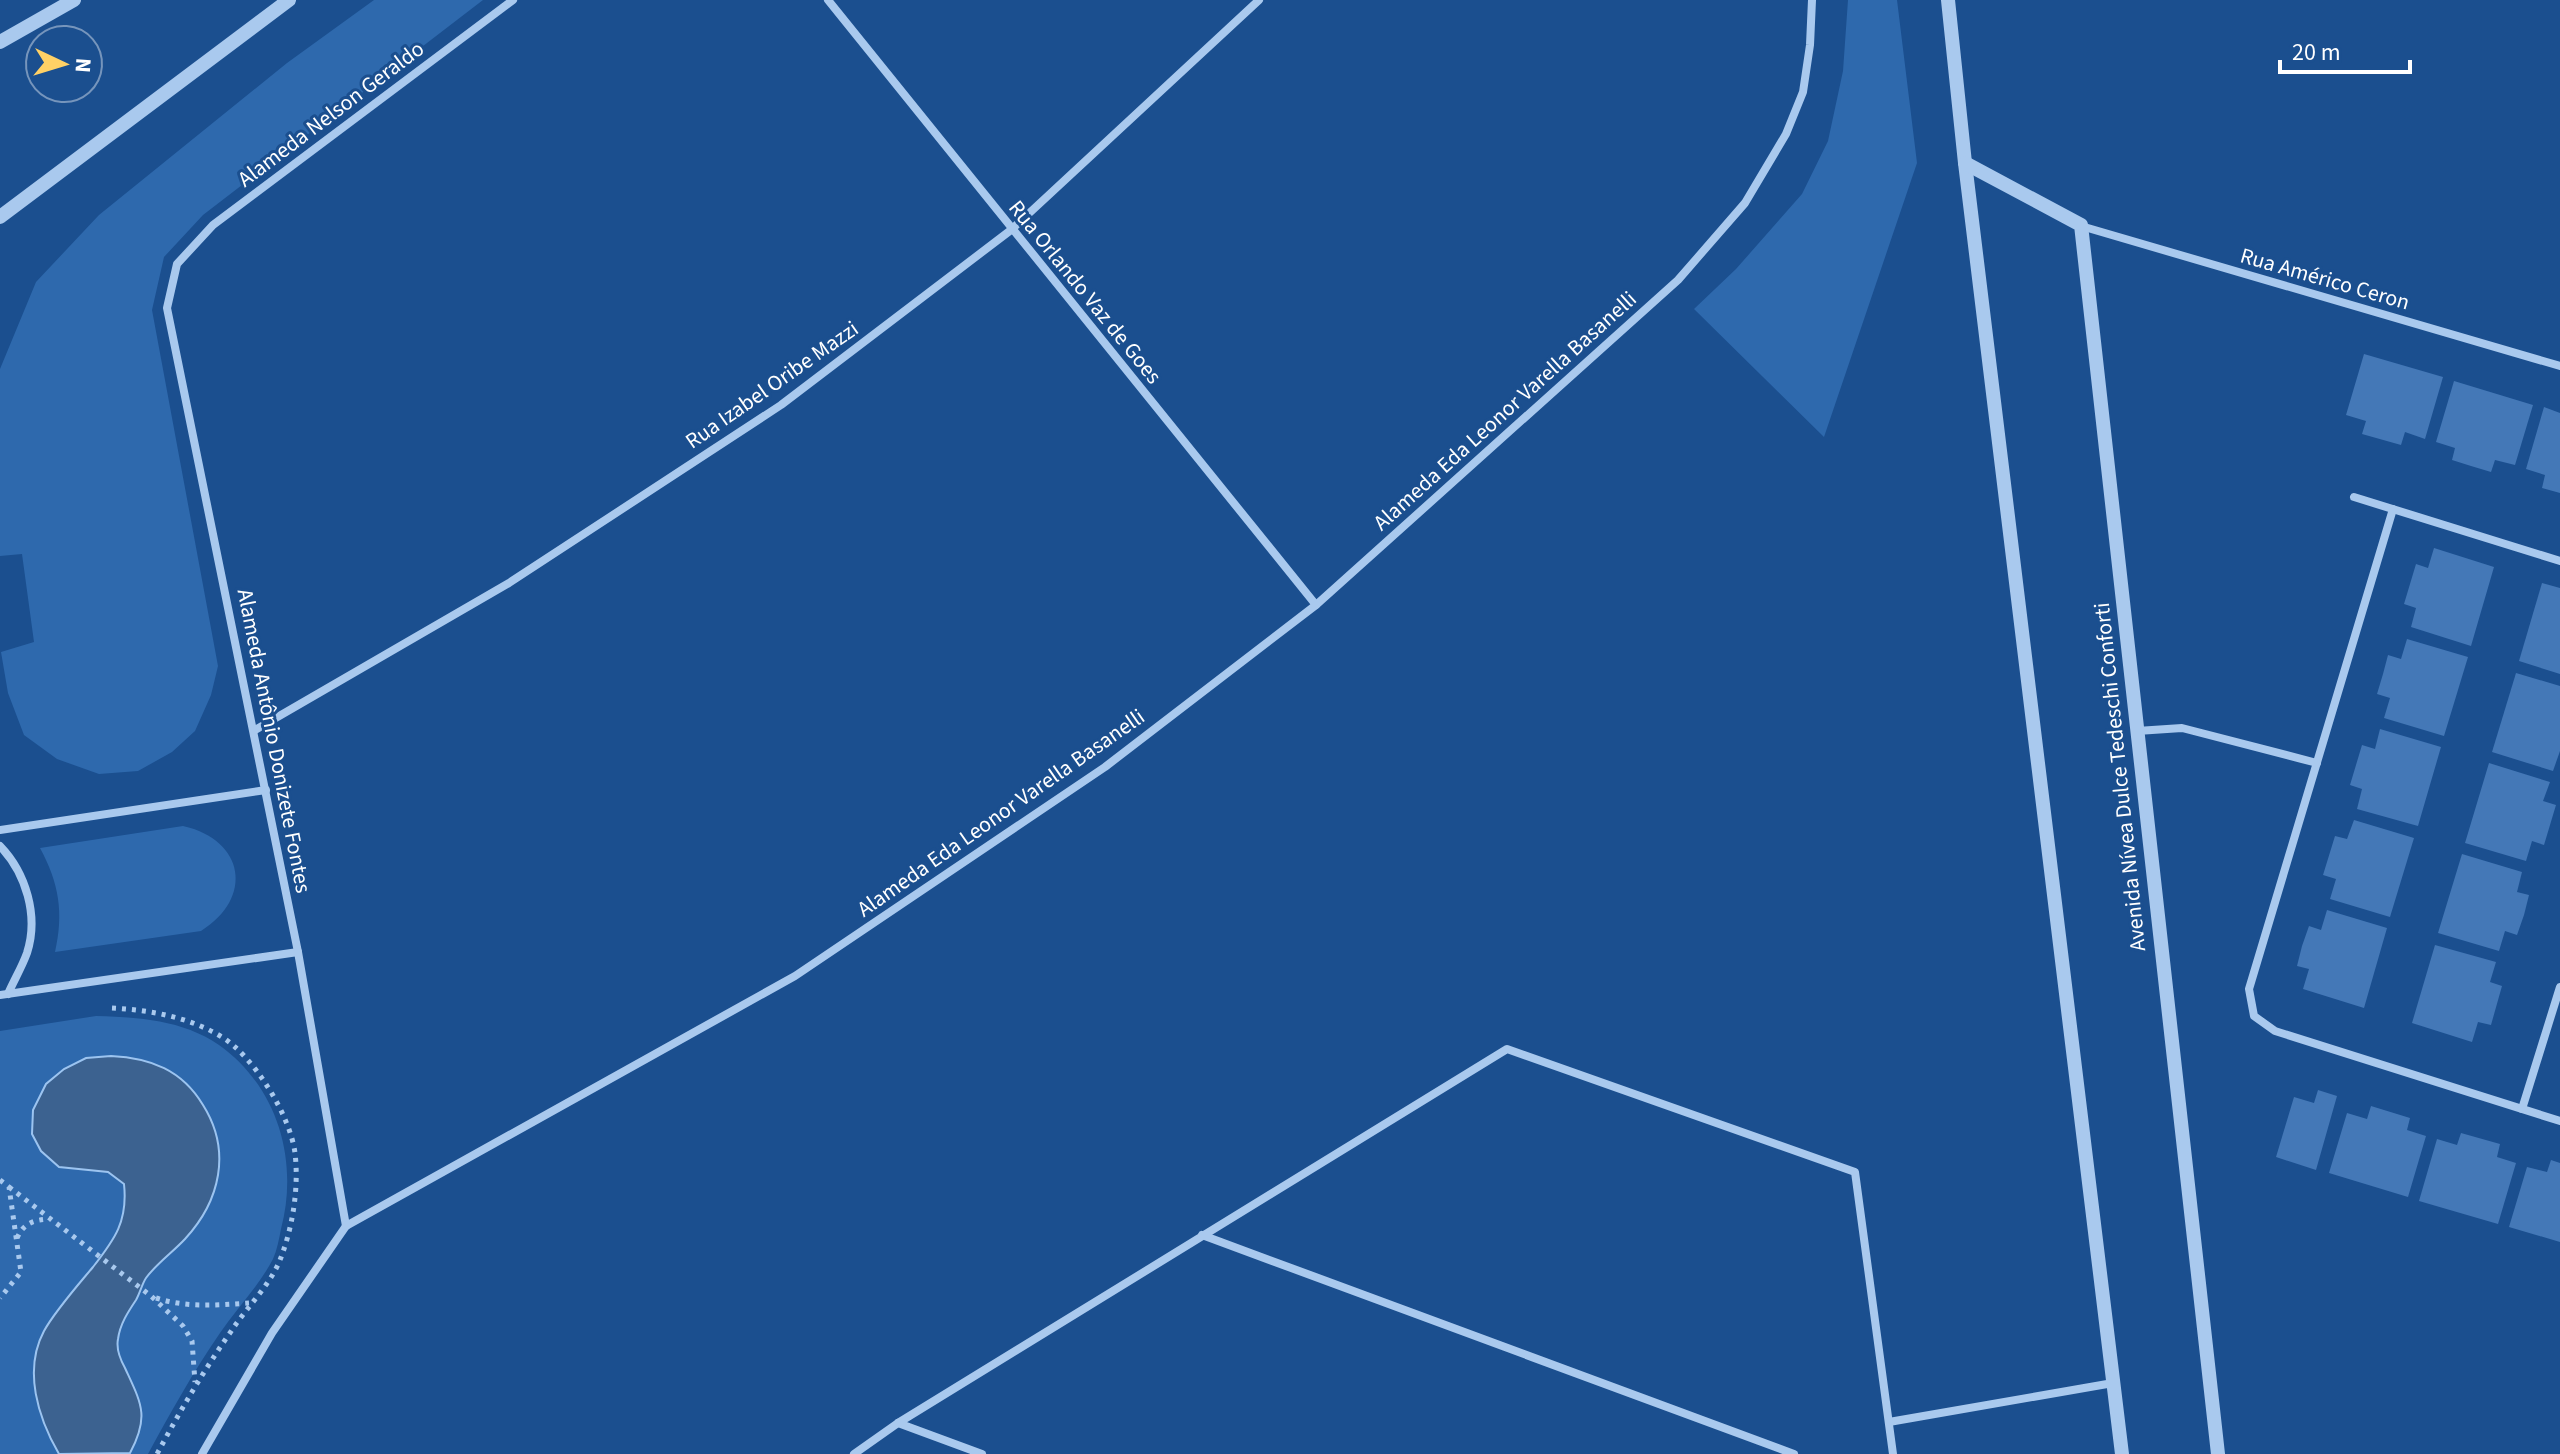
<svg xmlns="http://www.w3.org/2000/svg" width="2560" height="1454" font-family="'Source Sans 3',sans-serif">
  <rect width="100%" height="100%" fill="#1b4f8f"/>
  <!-- green -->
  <g fill="#2e69ad">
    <path d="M374,0H483L203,215L164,257L152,310L218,666L211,695L195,731L172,752L138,771L99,774L57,759L24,735L8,693L1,652L34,642L22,554L0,556V369L36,282L99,215L287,63Z"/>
    <path d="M1848,0H1897L1917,163L1824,437L1694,309L1736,269L1802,194L1828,141L1843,71Z"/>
    <path d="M183,826C245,840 254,898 201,931L55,952C64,913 59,883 40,848Z"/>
    <path d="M96,1016C138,1017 183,1020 219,1045C278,1087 299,1161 281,1229C279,1239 277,1250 273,1259C259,1286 237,1308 220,1333C193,1372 171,1412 148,1454H0V1031Z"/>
  </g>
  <!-- water -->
  <path fill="#3c6290" stroke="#9cc4f0" stroke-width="2" d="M111,1056C151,1058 182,1070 203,1105C232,1151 220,1201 185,1239C173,1252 156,1264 146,1278C142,1284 140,1293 136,1300C128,1312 120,1324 118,1339C116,1349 120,1359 125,1368C141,1403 150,1416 130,1453L59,1454C38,1418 23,1370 44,1331C55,1311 78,1285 93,1267C115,1239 128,1221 124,1184L108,1172L59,1167L41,1151L32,1134L33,1110L46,1084L64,1069L86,1058Z"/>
  <!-- building -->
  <g fill="#4478b7">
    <path d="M2364,354L2443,377L2425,439L2405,432L2401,445L2362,434L2366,421L2346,415Z"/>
    <path d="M2454,381L2533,405L2515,465L2495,460L2491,472L2471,466L2452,460L2455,448L2436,442Z"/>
    <path d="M2544,407L2560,413V493L2542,488L2545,475L2526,469Z"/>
    <path d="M2434,548L2494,567L2471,646L2411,627L2416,608L2404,604L2416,564L2428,568Z"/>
    <path d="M2542,583L2560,588V674L2519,661Z"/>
    <path d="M2407,639L2468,657L2444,736L2384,718L2390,698L2377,694L2383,674L2388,655L2401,659Z"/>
    <path d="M2516,673L2560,686V751L2553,771L2492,752Z"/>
    <path d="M2380,729L2441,747L2418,826L2357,809L2362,789L2350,785L2362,745L2375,749Z"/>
    <path d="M2489,763L2550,782L2543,801L2556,805L2544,845L2532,841L2526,861L2465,843Z"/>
    <path d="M2354,820L2414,838L2390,917L2330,899L2336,879L2323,875L2335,836L2347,839Z"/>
    <path d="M2462,854L2522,872L2517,892L2529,895L2524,915L2517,935L2505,931L2499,951L2438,933Z"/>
    <path d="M2327,910L2387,928L2364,1008L2303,989L2309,969L2297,966L2302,946L2309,926L2321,930Z"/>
    <path d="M2435,945L2496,962L2490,982L2502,986L2491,1025L2478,1022L2472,1042L2412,1023Z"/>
    <path d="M2318,1090L2337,1096L2316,1170L2276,1157L2294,1097L2314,1103Z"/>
    <path d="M2371,1106L2410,1118L2407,1130L2426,1136L2408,1197L2329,1173L2347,1113L2367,1119Z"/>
    <path d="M2461,1133L2500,1144L2497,1157L2516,1163L2498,1224L2419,1201L2437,1139L2457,1145Z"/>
    <path d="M2551,1160L2560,1163V1242L2509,1227L2527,1167L2547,1172Z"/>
  </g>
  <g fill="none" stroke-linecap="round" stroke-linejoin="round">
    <!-- path -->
    <g stroke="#a9c9ee" stroke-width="5" stroke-dasharray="4 6" stroke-linecap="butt">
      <path d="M112,1008C150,1010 189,1017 222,1037C254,1057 290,1115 295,1153C299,1187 293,1227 280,1260C270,1285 247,1307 232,1330C204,1370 180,1411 157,1454"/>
      <path d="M0,1180L9,1187L21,1272L0,1298"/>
      <path d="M9,1187L151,1296L183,1326L192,1341L195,1382"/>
      <path d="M17,1238C24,1223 33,1220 50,1219"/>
      <path d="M156,1298C187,1308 217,1305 249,1303"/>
    </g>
    <!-- minor -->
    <g stroke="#a9c9ee" stroke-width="8">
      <path d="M828,0L1316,605"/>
      <path d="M2081,226L2560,366"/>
      <path d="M2354,497L2560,561"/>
      <path d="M2393,509L2249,989L2254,1016L2275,1031L2560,1121"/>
      <path d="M255,730L509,583L781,405L1011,230L1259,0"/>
      <path d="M2137,731L2182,728L2317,763"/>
      <path d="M0,830L266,790"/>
      <path d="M0,846C26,873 39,916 27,953C22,967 14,980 8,994"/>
      <path d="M0,995L298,952"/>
      <path d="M2522,1109L2560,987"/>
      <path d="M346,1226L298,952L167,308L177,264L213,225L513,0"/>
      <path d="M1202,1235L1794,1454"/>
      <path d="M1889,1422L2113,1383"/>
      <path d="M898,1423L982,1454"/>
      <path d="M202,1454L272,1333L346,1226L795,976L1105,767L1316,605L1678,280L1745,203L1786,134L1803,92L1810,45L1812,0"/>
      <path d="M854,1454L898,1423L1507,1049L1855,1172L1893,1454"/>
    </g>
    <!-- tertiary -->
    <g stroke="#a9c9ee" stroke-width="14">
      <path d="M1948,0L1965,163L2122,1454"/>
      <path d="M0,42L74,0"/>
      <path d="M1965,163L2081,225L2218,1454"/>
      <path d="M0,217L289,0"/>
    </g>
  </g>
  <g text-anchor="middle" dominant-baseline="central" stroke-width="6" stroke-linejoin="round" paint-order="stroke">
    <!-- street labels -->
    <g font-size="22" fill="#fff" stroke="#1b4f8f">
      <text transform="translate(331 114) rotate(-37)">Alameda Nelson Geraldo</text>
      <text transform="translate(2325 279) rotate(16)">Rua Américo Ceron</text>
      <text transform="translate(1085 292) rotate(51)">Rua Orlando Vaz de Goes</text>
      <text transform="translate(772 385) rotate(-35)">Rua Izabel Oribe Mazzi</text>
      <text transform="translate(1505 411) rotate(-42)">Alameda Eda Leonor Varella Basanelli</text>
      <text transform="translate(274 741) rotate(79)">Alameda Antônio Donizete Fontes</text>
      <text transform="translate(2120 777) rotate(-96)">Avenida Nívea Dulce Tedeschi Conforti</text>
      <text transform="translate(1001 813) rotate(-35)">Alameda Eda Leonor Varella Basanelli</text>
    </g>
  </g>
  <!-- north arrow -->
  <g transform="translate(64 64) rotate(94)"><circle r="38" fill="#1b4f8f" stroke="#7695bc" stroke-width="2"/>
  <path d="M0-6L14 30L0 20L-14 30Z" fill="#ffd166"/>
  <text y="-12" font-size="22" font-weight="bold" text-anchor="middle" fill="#ffffff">N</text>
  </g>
  <!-- scale -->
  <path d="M2280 60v12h130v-12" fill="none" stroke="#ffffff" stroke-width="4"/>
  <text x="2292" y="60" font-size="24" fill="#ffffff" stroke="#1b4f8f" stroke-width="6" paint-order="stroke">20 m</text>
</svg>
